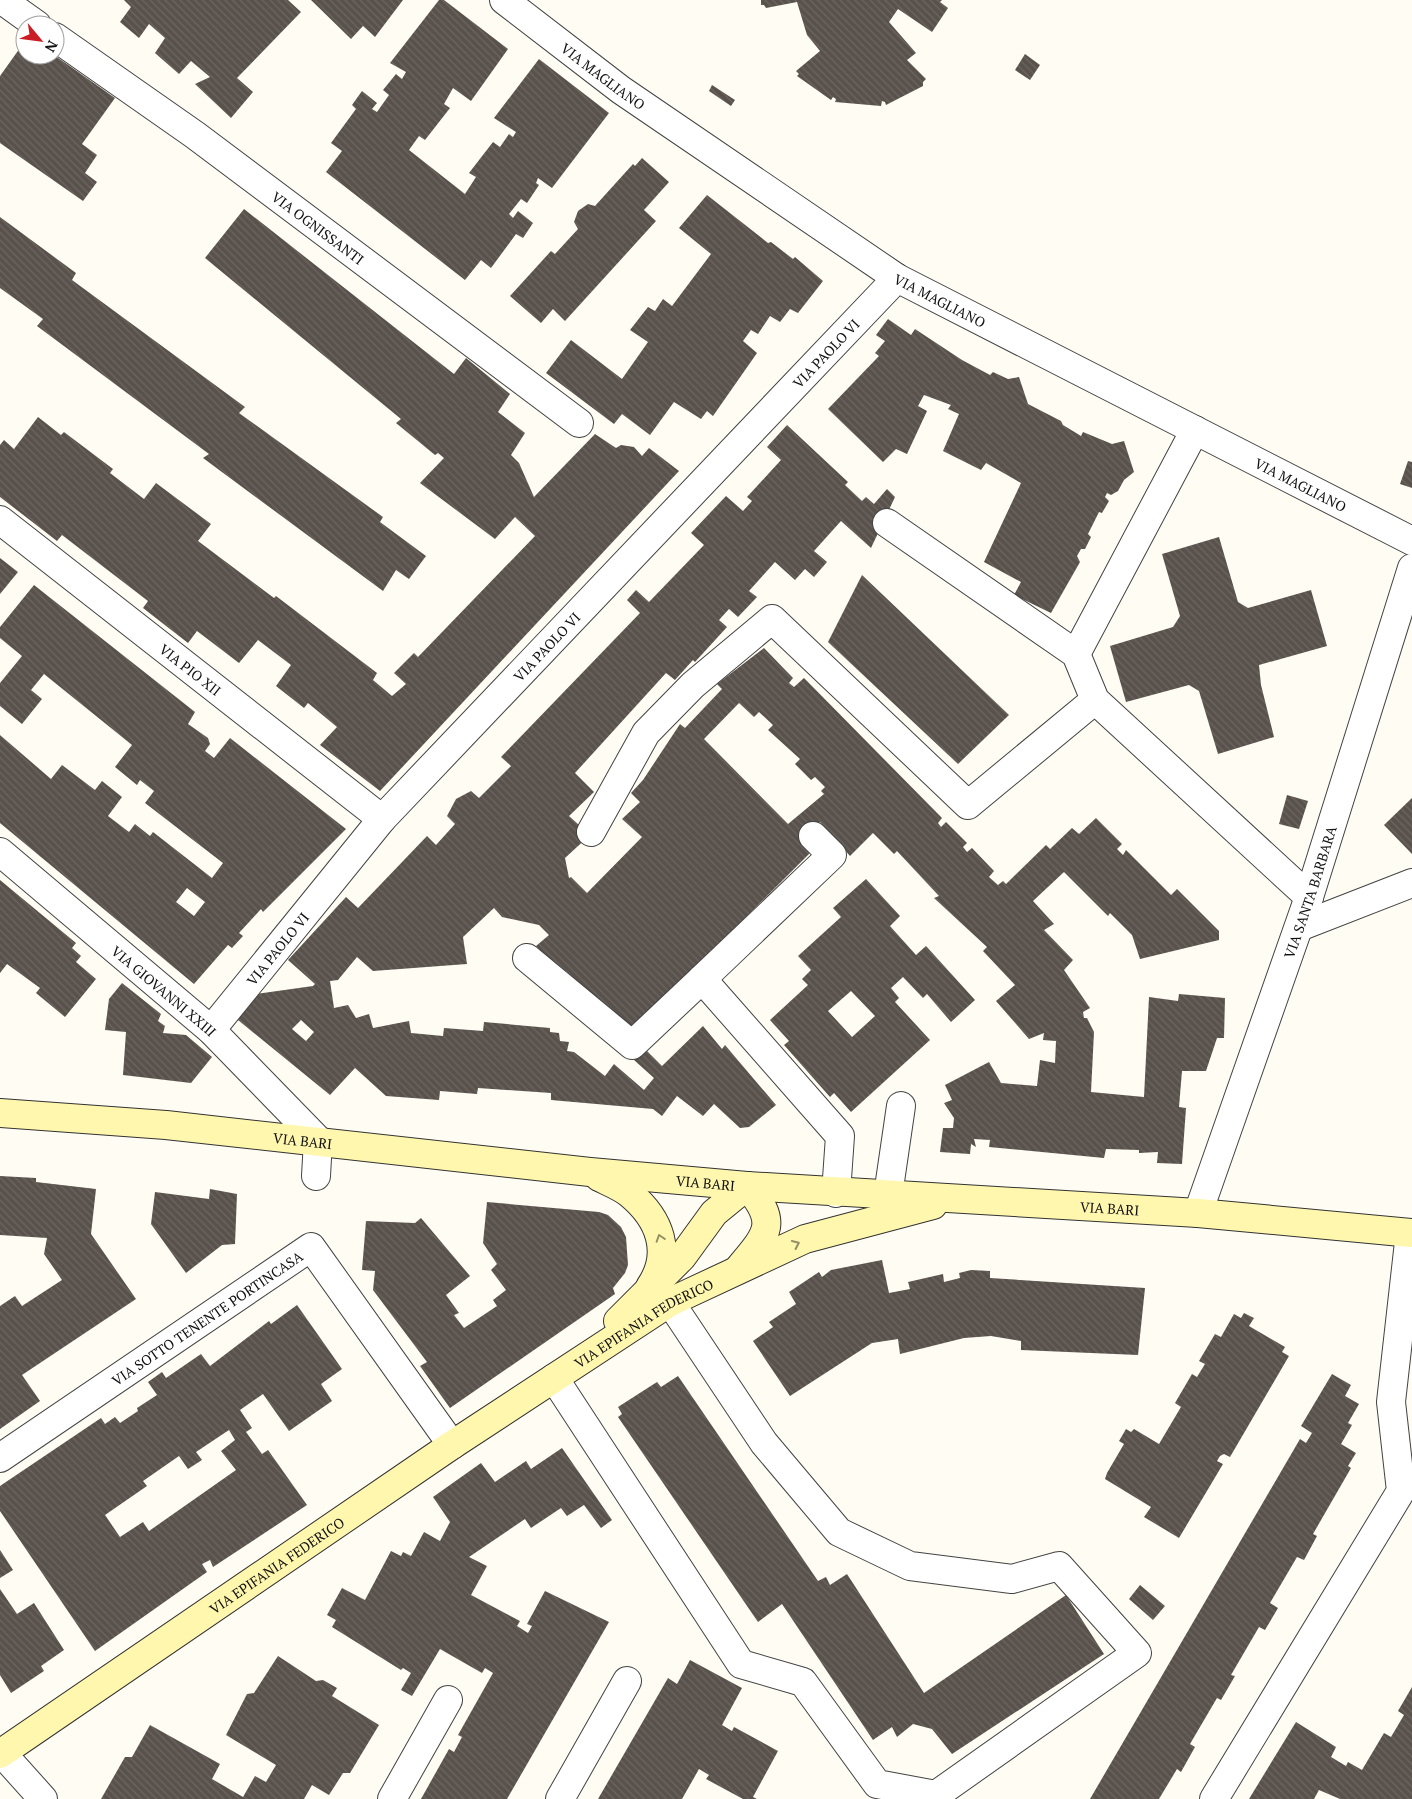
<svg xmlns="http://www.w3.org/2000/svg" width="1412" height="1799" font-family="'PT Serif',serif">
  <defs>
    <pattern id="building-back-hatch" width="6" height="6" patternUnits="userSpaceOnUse" patternTransform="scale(1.25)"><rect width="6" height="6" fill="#59514b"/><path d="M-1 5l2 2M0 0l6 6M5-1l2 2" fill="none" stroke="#6c6561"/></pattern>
  </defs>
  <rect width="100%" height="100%" fill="#fffdf3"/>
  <!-- building -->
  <g fill="url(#building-back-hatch)" fill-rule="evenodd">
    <path d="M124,0H288L301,12L237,78L253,92L231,118L195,84L210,77L191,61L179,74L155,53L165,38L149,24L139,38L120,22L131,7Z"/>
    <path d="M311,0H403L375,37L363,26L351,39Z"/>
    <path d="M439,0H444L508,49L471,101L453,88L444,104L450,108L425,140L419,136L409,150L465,194L476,177L469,173L493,142L500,147L509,134L513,137L516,132L494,118L539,59L609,113L552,188L538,178L536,183L539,185L527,203L521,199L509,214L513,218L518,211L533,223L523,238L516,234L491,268L481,260L465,280L326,172L342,151L331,143L356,109L352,105L362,91L377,103L372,109L377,112L389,95L383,90L396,74L402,79L406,72L390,63Z"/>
    <path d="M761,0H942L940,2L948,8L932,32L898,9L889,22L916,53L907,60L926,79L923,82V86L886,105L885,102L882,101L881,106L835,102L836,99L833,97L831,100L797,76L799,74L796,71L820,51L807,35L797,2L766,8L764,5H761Z"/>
    <path d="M25,41V55H54L115,98L82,144L97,155L85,173L97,182L83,201L0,143V76Z"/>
    <path d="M1025,54L1040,65L1030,80L1015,70Z"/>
    <path d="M712,85L735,100L731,106L709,91Z"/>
    <path d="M642,158L669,182L644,210L656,221L565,321L553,309L541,323L510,296L551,251L555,254L578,229L574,222L578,211L588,204L595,206L633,164L635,166Z"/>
    <path d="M707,195L768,243L771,242L793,259L795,257L823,281L798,313L790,309L780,322L770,316L758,334L751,330L743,341L757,353L713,416L707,411L701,419L674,402L650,435L622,414L614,424L546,373L571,340L622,379L648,342L630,330L648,307L655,311L663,299L672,306L711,254L679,228Z"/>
    <path d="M244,209L454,374L466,358L510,394L498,412L525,433L511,455L519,463L534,497L595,434L616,448L621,445L634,447L642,456L649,448L679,471L380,791L320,745L337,727L308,703L304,708L276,686L291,665L258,640L239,663L197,631L188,643L143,608L148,601L62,535L57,541L0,497V445L4,440L14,449L38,417L61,435L64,432L113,469L110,473L144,499L156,483L211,524L198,541L274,598L276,596L377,673L373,680L392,696L406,684L394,673L414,653L418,657L535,536L515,517L495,539L420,483L444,458L438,453L435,455L396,423L401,419L205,258Z"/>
    <path d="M0,217L76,273L72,280L245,407L239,413L383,517L380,522L426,556L409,579L396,570L383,591L203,458L209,454L37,326L43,319L0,288Z"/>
    <path d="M888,319L911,335L915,329L962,360L990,375L993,372L1008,379L1019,377L1028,404L1061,421L1063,425L1081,436L1083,432L1112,444L1124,441L1134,472L1124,480L1118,491L1111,495L1107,493L1105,497L1109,501L1102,513L1099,512L1088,534L1091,537L1085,549H1081L1077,556L1080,562L1051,613L1014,595L1021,582L984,562L1021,483L986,463L981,470L943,451L959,414L948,409L951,405L924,395L918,406L927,411L907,454L896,449L883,462L828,409L879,356L875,353L885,341L876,335Z"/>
    <path d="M787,425L848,482L845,485L862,501L866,497L874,504L887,489L895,497L871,548L841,521L814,551L827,562L814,577L805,569L795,580L775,562L749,591L757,597L738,617L729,609L719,620L727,627L695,662L693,660L675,680L666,673L575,773L594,792L569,816L590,835L565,858L569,878L571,877L587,893L642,837L622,819L640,802L631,793L643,780L680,724L685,728L722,689L717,684L764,648L793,678L789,683L794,687L804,678L942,818L938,823L941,827L946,822L967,843L963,847L967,852L972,848L994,871L989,877L998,885L1003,881L1006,884L1046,845L1050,849L1072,828L1079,834L1096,818L1122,844L1117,849L1123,855L1126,850L1171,895L1177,889L1219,931V940L1140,959L1132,935L1110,913L1108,916L1064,872L1033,901L1054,924L1044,930L1073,960L1064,970L1090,1008L1083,1012L1084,1018H1087L1094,1032L1091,1092L1144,1097L1149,997L1178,1001L1179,994L1225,998L1224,1038H1217L1206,1071H1182L1179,1107L1186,1108L1182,1164L1157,1163L1158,1152L1139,1153V1150L1106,1149L1104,1158L989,1147L990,1140L974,1139L976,1147L971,1144L970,1154L940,1152L943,1128H953L954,1118L944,1103L952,1100L945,1085L989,1062L1001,1083L1037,1086L1040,1060L1055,1063L1056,1041L1043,1040L1044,1033L1029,1039L996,1001L1015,985L983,951L987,947L934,898L939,896L897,851L894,854L873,833L850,856L820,822L799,840L811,852L632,1031L566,971L564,973L536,946L549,935L539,925L502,917L494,908L463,937L467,964L373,971L357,957L338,980L330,981L334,1008L348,1005L356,1018L369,1014L373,1028L409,1021L411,1033L443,1036L444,1028L483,1031L484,1022L550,1028V1032L559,1033L560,1041L569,1042L567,1051L574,1052L605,1076L614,1064L644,1090L654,1078L634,1060L644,1048L662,1066L703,1026L722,1049L725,1045L776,1105L749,1127L740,1128L714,1104L703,1116L677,1096L662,1116L653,1109L551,1100V1093L478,1088L477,1094L440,1091L439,1100L386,1096L355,1068L330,1095L238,1020L256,994L313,986L315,984L288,960L346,897L358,908L427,836L436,845L455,824L447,816L456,799L471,791L479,798L511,766L501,757L640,613L627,600L636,590L649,602L704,545L691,533L726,496L743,511L752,501L747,497L781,460L767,447ZM739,703L754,717L759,712L773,725L768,730L800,759L795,764L811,780L815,777L825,787L821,791L824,794L788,824L704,739ZM301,1020L314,1032L306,1041L292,1029Z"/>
    <path d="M1408,461L1412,462V488L1400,484Z"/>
    <path d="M1219,537L1238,602L1248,608L1311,590L1327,646L1259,665L1261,685L1274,737L1218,754L1199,691L1189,685L1126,702L1110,646L1173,627L1180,616L1162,554Z"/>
    <path d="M0,558L18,572L0,594Z"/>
    <path d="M862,575L1009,715L958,764L828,642Z"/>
    <path d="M34,585L195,712L188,724L208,738L210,744L205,751L214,758L230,738L346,829L263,912L261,909L239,933L243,936L232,948L228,945L194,984L0,823V735L51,779L62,765L95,790L102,781L122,797L108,816L129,832L135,824L150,836L153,832L212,878L223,863L145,803L154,791L140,780L137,785L115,767L132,745L44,674L31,690L42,699L22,724L0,706V683L22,656L0,638V627ZM187,888L205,902L194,916L176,902Z"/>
    <path d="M1287,795L1308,801L1299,829L1279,824Z"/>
    <path d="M1412,798V854L1384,825Z"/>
    <path d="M866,879L900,916L890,926L916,955L926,946L975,1000L951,1022L927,994L923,998L903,977L891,988L899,998L895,1002L930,1040L851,1112L834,1093L830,1097L784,1045L789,1041L770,1020L808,985L802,979L811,970L798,956L841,917L833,908ZM851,991L875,1016L852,1037L828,1011Z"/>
    <path d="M0,880L76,943L72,948L81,956L76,962L96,979L65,1017L36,993L40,988L7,964L0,973Z"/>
    <path d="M122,983L161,1014L158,1021L165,1026L163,1033L186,1035L212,1057L191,1083L123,1075L126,1032L105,1030L109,999Z"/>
    <path d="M0,1176L36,1178V1182L96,1189L91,1234L136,1299L22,1375L40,1401L0,1429V1306L15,1296L22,1306L62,1280L44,1254L47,1238L0,1235Z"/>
    <path d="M210,1189L237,1194L235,1244L222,1245L186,1273L151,1224L155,1192L209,1199Z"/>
    <path d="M487,1202L599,1212L608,1215L621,1227L626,1237L628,1265L625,1273L613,1288L615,1294L450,1408L420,1366L427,1362L373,1290L375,1271L362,1270L366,1221L415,1223L421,1218L470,1276L446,1295L459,1313L454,1315L464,1328L497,1306L493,1300L506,1290L491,1270L497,1264L483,1243Z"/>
    <path d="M882,1260L889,1293L910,1289L908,1282L943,1274L944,1282L960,1278L959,1273L971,1270L990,1271V1278L1145,1288L1138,1355L1021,1350V1341L991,1336L964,1338L900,1354L898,1339L872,1343L790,1396L753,1341L773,1327L769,1322L796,1304L789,1292L819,1272L822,1277L831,1270Z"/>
    <path d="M297,1305L342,1369L321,1384L332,1401L289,1431L263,1394L240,1410L252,1428L246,1432L262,1454L268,1450L307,1505L213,1567L210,1560L202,1564L207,1572L95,1651L0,1511V1486L101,1418L105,1424L115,1417L120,1423L138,1411L137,1408L157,1395L148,1382L162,1372L166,1378L201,1354L210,1366L269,1321L271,1324ZM229,1430L235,1440L221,1451L236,1470L149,1531L143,1522L120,1537L105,1515L147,1486L143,1481L179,1456L188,1469L202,1460L196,1452Z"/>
    <path d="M1244,1313L1254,1318L1249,1326L1285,1347L1282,1352L1289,1356L1230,1457L1224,1454L1220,1456L1217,1461L1223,1464L1179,1538L1144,1517L1151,1507L1105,1479L1107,1473L1124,1444L1119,1441L1126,1429L1131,1432L1134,1429L1159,1444L1181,1407L1175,1403L1192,1374L1197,1377L1205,1364L1199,1361L1215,1334L1221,1337L1234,1314L1241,1318Z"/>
    <path d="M1332,1374L1351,1385L1345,1396L1359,1404L1348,1423L1352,1425L1341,1444L1356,1453L1348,1466L1351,1468L1313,1534L1317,1536L1304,1560L1297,1557L1270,1603L1278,1608L1265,1630L1259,1627L1231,1675L1235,1676L1221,1700L1217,1698L1190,1744L1195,1747L1181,1772L1177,1769L1159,1799H1090L1300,1439L1306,1443L1312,1433L1301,1426Z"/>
    <path d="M678,1376L818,1581L826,1577L830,1585L847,1574L924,1693L1066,1595L1104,1654L952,1754L932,1729L913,1724L897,1737L892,1727L873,1740L782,1604L758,1622L618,1417L622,1414L618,1407L657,1382L661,1387Z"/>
    <path d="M562,1448L612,1520L601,1528L584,1505L567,1516L561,1508L531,1528L525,1519L469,1557L487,1566L471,1595L520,1621L517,1626L528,1633L532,1626L527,1624L545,1591L609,1622L507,1799H421L449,1749L454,1752L462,1737L458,1735L493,1673L485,1668L482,1673L440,1649L412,1696L401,1690L411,1673L403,1668L401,1670L332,1627L336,1620L327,1615L342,1588L365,1600L391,1551L401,1556L403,1552L411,1556L424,1532L440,1541L450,1522L433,1497L481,1463L495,1482L526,1461L531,1469Z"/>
    <path d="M0,1550L13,1570L0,1578Z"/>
    <path d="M1140,1585L1165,1606L1153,1620L1129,1599Z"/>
    <path d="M0,1589L17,1614L34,1603L64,1650L41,1666L44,1671L11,1693L0,1675Z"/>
    <path d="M278,1656L316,1681L323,1680L337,1688L332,1696L379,1725L350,1773H343L329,1795L312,1785L304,1799H101L125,1757H132L150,1725L220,1764L212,1779L243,1797L255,1776L266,1782L276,1765L226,1735L247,1694L254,1693Z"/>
    <path d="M690,1660L742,1688L722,1725L732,1731L734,1727L778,1751L753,1797L757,1799H743L706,1779L709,1775L699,1769L682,1799H598L668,1678L677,1684Z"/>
    <path d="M1412,1687V1799H1340L1319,1790L1314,1799H1249L1296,1722L1336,1747L1331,1757L1346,1766L1348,1762L1362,1770L1384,1733L1391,1737L1404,1715L1398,1711Z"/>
  </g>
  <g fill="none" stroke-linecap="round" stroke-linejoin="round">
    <!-- street casing -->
    <g stroke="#434343" stroke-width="30">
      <g id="street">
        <path d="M2,0L37,25"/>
        <path id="s1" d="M504,0L621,90L897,278L1412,541"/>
        <path id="s2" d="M55,37L195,135L579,423"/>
        <path id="s3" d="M0,520L382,819"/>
        <path d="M887,523L1076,654L1095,700L1309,897"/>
        <path d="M1076,654L1195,430"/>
        <path d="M591,832L646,733L693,685L772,619L968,805L1095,700"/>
        <path id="s4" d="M0,852L211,1030L318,1140L316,1176"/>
        <path d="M1299,927L1412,883"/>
        <path d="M527,958L632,1045L702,979L840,1136L836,1193"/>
        <path d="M702,979L832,855L813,836"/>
        <path id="s5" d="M211,1030L382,819L897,278"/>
        <path d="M888,1195L901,1106"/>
        <path id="s6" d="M1198,1213L1309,897L1412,568"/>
        <path d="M554,1378L741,1664L803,1682L877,1784L936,1795L1137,1653L1059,1566L1012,1579L910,1566L839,1532L764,1443L670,1302"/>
        <path id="s7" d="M0,1458L311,1247L452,1445"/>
        <path d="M0,1751L43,1799"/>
        <path d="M392,1799L448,1700"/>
        <path d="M560,1799L627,1681"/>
        <path d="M1214,1799L1401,1491L1391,1402L1410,1233"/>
      </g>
    </g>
    <!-- secondary casing -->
    <g stroke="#323232" stroke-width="30">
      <g id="secondary">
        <path id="s8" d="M0,1113L166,1125L590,1172L747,1186L1198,1213L1412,1233"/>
        <path d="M599,1177C609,1182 622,1187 630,1194C660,1219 673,1253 650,1287"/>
        <path d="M740,1267C769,1233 778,1222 747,1186"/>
        <path d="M618,1321L682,1257L714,1213L747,1186"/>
        <path id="s9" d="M0,1754L452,1445L670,1302L805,1239L933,1205"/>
      </g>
    </g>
    <!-- street -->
    <use href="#street" stroke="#fff" stroke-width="28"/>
    <!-- secondary -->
    <use href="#secondary" stroke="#fff7ae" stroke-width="28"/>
  </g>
  <!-- one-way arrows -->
  <defs><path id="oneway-chevron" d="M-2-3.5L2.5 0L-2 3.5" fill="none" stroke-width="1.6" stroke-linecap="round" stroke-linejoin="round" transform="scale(1.25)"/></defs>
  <g stroke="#938f67">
    <use href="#oneway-chevron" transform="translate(660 1238) rotate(-108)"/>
    <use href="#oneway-chevron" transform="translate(796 1244) rotate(-25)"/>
  </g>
  <g text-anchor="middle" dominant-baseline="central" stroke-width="5" stroke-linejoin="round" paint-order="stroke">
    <!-- street labels -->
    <g font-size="14" fill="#101010" stroke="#fff">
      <text stroke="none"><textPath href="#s1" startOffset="125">VIA MAGLIANO</textPath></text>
      <text stroke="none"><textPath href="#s2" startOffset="325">VIA OGNISSANTI</textPath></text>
      <text stroke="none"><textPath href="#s1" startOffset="530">VIA MAGLIANO</textPath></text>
      <text stroke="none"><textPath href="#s5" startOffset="915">VIA PAOLO VI</textPath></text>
      <text stroke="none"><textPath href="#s1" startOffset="935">VIA MAGLIANO</textPath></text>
      <text stroke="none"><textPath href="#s5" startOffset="510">VIA PAOLO VI</textPath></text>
      <text stroke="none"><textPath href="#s3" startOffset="242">VIA PIO XII</textPath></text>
      <text stroke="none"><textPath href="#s6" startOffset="340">VIA SANTA BARBARA</textPath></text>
      <text stroke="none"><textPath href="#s5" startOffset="105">VIA PAOLO VI</textPath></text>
      <text stroke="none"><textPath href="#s4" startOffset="215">VIA GIOVANNI XXIII</textPath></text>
      <text stroke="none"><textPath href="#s8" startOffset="304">VIA BARI</textPath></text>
      <text stroke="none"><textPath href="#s8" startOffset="709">VIA BARI</textPath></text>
      <text stroke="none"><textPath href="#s8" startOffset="1114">VIA BARI</textPath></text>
      <text stroke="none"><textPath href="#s7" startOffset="250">VIA SOTTO TENENTE PORTINCASA</textPath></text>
      <text stroke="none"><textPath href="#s9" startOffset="775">VIA EPIFANIA FEDERICO</textPath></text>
      <text stroke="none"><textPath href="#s9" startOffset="335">VIA EPIFANIA FEDERICO</textPath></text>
    </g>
  </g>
  <!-- north arrow -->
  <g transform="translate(40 40) rotate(119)"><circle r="24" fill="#ffffff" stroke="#9f9f9f"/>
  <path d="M0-4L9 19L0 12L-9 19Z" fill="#ca1e24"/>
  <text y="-8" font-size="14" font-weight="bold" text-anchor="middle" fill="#101010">N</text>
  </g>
</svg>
